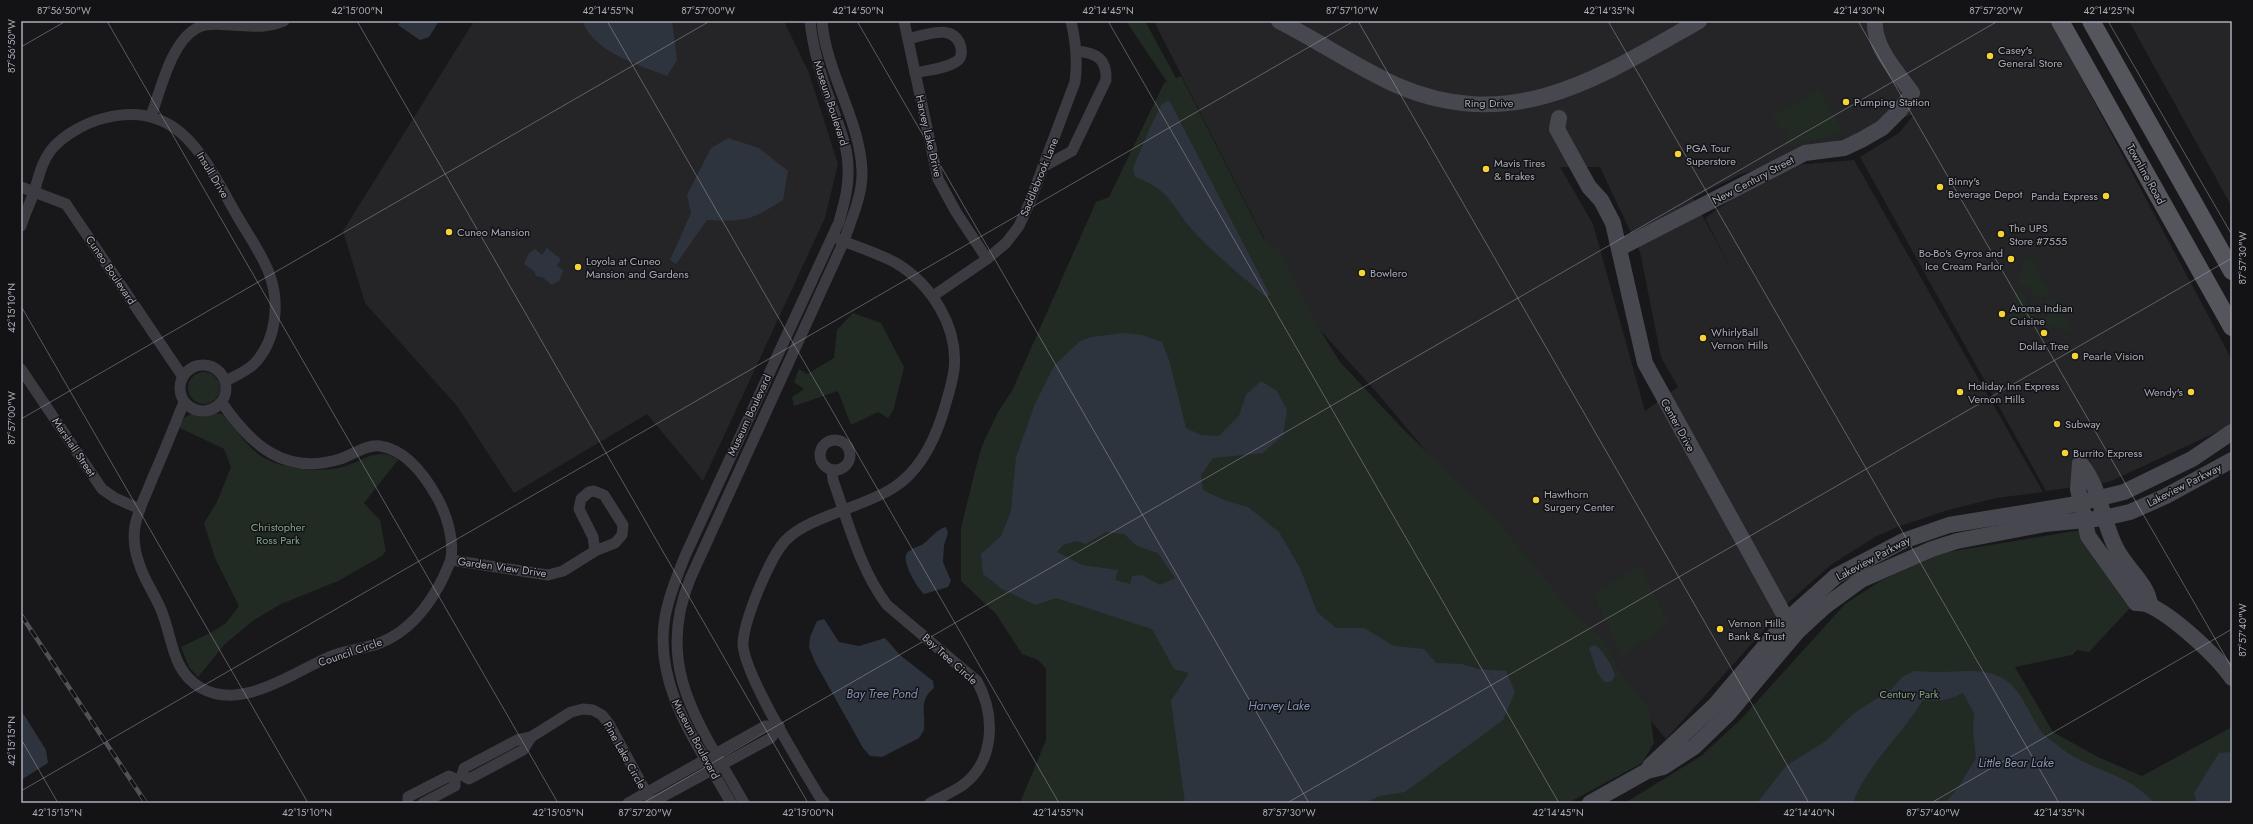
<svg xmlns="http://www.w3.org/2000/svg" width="2253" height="824" font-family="Jost,sans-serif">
  <rect width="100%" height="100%" fill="#18181a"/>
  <!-- built -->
  <g fill="#252427" fill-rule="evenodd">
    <path d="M474,21H784L809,73L838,164L825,218L703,481L647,414L514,493L457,406L365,303L343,231Z"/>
    <path d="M1154,21H2051L2232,360V425L2109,482L2046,491L1860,157L1899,133L1914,114L1739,175L1693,198L1731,269L1705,218L1751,186L1796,165L1854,160L2043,492L1996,498L1948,510L1900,526L1875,537L1832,564L1790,601L1666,739L1379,395L1310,319L1261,233ZM1560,167H1600L1640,252L1661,357L1678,387L1645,411L1593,224Z"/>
    <path d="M2129,21H2232V207Z"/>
  </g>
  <!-- green -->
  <g fill="#222a24">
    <path d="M1126,21H1145L1176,78L1181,76L1263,238L1281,252L1315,322L1340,362L1403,429L1471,495L1483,504L1577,617L1604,639L1618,669L1649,708L1654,743L1642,763L1568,803H1020L1046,740V669L1038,660L1022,654L996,614L961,581V528L975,471L982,446L998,412L1012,391L1096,202L1109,197L1164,83L1167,82Z"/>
    <path d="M1819,90L1844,132L1790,147L1786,140L1789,137L1784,128L1780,129L1772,115Z"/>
    <path d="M2026,257L2033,260L2037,266L2036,270L2049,287L2047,294L2039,298L2033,297L2029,287L2021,285L2018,279L2023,268L2022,265L2024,259Z"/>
    <path d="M2019,291L2023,292L2028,306L2034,308L2037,313L2033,323L2023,318L2015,323L2008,317L2014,301V294Z"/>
    <path d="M2050,299L2057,301L2062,316L2066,317L2071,325L2068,332L2054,327H2047L2044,322L2046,316L2043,310L2045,302Z"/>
    <path d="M853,313L881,323L904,367L893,411L888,418L878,412L851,425L838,391L794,406L792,397L804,389L794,382L799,369L807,374L834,358L837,330Z"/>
    <circle cx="204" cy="388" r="16"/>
    <path d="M196,412L222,414C237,429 246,447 264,458C284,469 317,472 338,468C359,465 377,444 398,460L364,503L380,520L386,551L382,556L338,581L281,604L254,620L225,644L198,677L189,667L181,647L212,632L226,623L239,606L215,558L204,523L217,502L231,467L224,449L178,427L185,417Z"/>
    <path d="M2081,530L2131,607L2089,652L2077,650L2072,655L2015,667L2053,732L2098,757L2142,776L2232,727V803H1625L1701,756L1742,718L1845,604L1882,580L1942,553Z"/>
    <path d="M1640,565L1669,624L1622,656L1593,594Z"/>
  </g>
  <!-- water -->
  <g fill="#2e343e" fill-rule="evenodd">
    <path d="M401,21H439L429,37L420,40L398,25Z"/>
    <path d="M583,21H672L677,60L667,76C641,66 591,51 583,21Z"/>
    <path d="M1169,100L1270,295L1266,297C1243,277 1219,258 1198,236C1173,211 1173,190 1135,177L1133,168L1150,128L1161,105Z"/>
    <path d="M728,138L759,148L788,171L783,200C752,220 744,222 707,220L676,264L670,260L691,213L687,195L711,148Z"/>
    <path d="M547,248L561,259L557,266L563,270L560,280L552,285L542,277L536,276L534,271L524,264L529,253L535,249L542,255Z"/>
    <path d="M1124,333L1142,335L1162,342L1169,360L1186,428L1201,435L1219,436L1239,416L1246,395L1261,381L1277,391L1287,410L1283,435L1263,453L1213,458L1201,475L1203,490L1226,501L1248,507L1279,532L1300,568L1317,612L1336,628H1364L1394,646L1424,649L1436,663L1462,664L1478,669L1506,671L1515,692L1503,720L1405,792L1380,796L1364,803H1185L1171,701L1189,673L1174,669L1152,629L1056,598L1035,605L1002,589L983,574L981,554L1001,536L1011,511L1016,457L1035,404L1054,366L1080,341L1092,337ZM1106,532L1124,534L1137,546L1158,553L1175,578L1160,585L1142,575L1132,576L1130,584L1115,580L1118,570L1082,565L1057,552L1063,545L1077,541L1086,544Z"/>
    <path d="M946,527L948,533L944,545L943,562L951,581L948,587L924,594C917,588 901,561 907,553C911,548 919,547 923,544C931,538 936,530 946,527Z"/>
    <path d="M824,619L839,642L859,646L885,638L900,655L933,681L934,688C918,701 926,712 924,730L919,738L882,757L870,756L863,748L815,662L809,647L810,637L817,621Z"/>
    <path d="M1595,645C1605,653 1611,663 1615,676L1611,682H1604L1597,672L1589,648Z"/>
    <path d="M1914,671C1921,671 1928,672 1935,672C1957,673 1979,667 2000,677C2020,686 2029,713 2040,730C2044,736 2053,741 2058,746C2087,770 2129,773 2154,803H1945L1958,788L1976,758L1973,728L1974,713L1963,693C1949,700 1939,702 1923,700C1902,735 1867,764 1853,803H1757L1786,766L1826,741L1853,714L1893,688L1902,677Z"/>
    <path d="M21,710L46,750L48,763L21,780Z"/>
    <path d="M2232,752V803H2197L2194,793L2219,753Z"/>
  </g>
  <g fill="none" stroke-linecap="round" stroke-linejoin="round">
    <!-- street -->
    <g stroke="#3b3b41" stroke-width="11">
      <path d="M904,21L938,179L956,212L987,259"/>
      <path d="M908,39C926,35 955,22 961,48C962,52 961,59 957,61C946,69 928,70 915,73"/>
      <path d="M151,116C161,89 171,42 197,28C205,23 220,24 230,25C249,26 265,29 284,21"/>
      <path d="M1043,167L1072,151L1106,80C1107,59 1097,53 1077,51"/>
      <path d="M21,187L66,204L183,377"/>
      <path d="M21,226C25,214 30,203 34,192C39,177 41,163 51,150C63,135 87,122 105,118C179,99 205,159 235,212C246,232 261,252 269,273C280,302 277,340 254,364C247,371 235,376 226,381"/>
      <path d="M933,296L987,259L1006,243L1019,226L1029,204L1075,82C1078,60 1076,42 1071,21"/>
      <circle cx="203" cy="388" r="23"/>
      <path d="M21,369L102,489L115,498L140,509"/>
      <path d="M184,402C174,427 164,452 153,477C147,493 138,509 135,526C133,538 135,552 139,563C144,581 157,597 163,615C173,642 173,672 201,688C242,711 292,673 329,657C345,650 364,649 380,643C410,631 430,605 444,576C446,570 450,564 451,558C454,539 447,516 438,499C426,477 407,450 380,446C367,444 352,455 340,459C285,476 251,445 222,403"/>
      <circle cx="835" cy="455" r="15"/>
      <path d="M832,470L833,480C848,522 860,569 887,605L977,681C995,714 996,760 963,785C953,792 941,797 930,803"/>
      <path d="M451,560L548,575L563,571L595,551L615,543L622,535L623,525L604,495L594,491L589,492L581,499L579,509L593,537L595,551"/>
      <path d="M462,775L464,768L517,740L531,737L571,712L583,709L593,710L602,715L609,724L652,803"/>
      <path d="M462,775L469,779L523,750L531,737"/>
      <path d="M408,803V797L449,776L455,779"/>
      <path d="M423,803L455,786V779"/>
      <path d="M628,803L765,726H779"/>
      <path d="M651,803L771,738L779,726"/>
      <path d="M731,803C698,745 653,686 665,617C669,596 677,576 685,556L839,222C844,204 849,187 848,168C848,146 838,124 831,103C821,76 813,50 810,21"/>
      <path d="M744,803C702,727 653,670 690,579L844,241C851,220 863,194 862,171C860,119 826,73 822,21"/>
      <path d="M825,803L819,796C802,767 741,670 743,642C745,618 769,559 785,541C807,517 864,507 893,488C920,471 934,442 943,413C947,399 952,385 954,370C959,327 931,284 896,263C878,253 857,247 838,239"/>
    </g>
    <!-- secondary -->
    <g stroke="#47484f" stroke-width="16">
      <path d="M1279,21C1319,41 1356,67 1396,85C1513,136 1600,77 1699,21"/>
      <path d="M1559,118L1557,129L1589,187L1601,200L1613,223L1645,363L1792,629"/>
      <path d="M1620,248L1805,153L1844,148L1861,140L1882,128L1900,110L1912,93C1898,73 1873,47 1875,21"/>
      <path d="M2080,463L2078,489L2088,536L2136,603C2141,603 2147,604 2151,606C2175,618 2217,656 2232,678"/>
      <path d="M2080,463C2101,487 2102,523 2117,550C2127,569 2148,584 2150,605"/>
      <path d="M1650,766L1716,704L1787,620L1836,576L1903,541L1949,525L2071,505L2124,492L2192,459L2232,432"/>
      <path d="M1590,803L1647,771L1663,767L1694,747L1728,714L1798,631L1824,607L1861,580L1932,549L1957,541L2045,524L2104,518L2130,512L2166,496L2232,460"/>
    </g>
    <!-- primary -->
    <g stroke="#55555e" stroke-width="18">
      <path d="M2060,21L2232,327"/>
      <path d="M2091,21L2232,271"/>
    </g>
    <!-- rail casing -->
    <g stroke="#505158" stroke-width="4.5">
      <path id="rail" d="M21,615L146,803"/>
    </g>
    <!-- rail -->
    <use href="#rail" stroke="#131315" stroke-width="3" stroke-dasharray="9" stroke-linecap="butt"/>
  </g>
  <!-- ticks -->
  <path fill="none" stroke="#aaacba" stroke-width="1" stroke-opacity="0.45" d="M107,21L558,803M357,21L808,803M607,21L1059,803M857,21L1309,803M1108,21L1559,803M1358,21L1809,803M1608,21L2059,803M1858,21L2232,668M2108,21L2232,235M21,47L66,21M21,306L308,803M21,419L710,21M21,739L58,803M21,791L1354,21M643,803L1998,21M1287,803L2232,258M1931,803L2232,629"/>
  <!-- markers -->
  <g fill="#f3d337" stroke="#131315" stroke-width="1.5">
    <circle cx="1990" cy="56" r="4"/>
    <circle cx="1846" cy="102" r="4"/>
    <circle cx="1678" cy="154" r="4"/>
    <circle cx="1486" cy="169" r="4"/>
    <circle cx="1940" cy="187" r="4"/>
    <circle cx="2106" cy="196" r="4"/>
    <circle cx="449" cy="232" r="4"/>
    <circle cx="2001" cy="234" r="4"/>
    <circle cx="2011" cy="259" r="4"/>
    <circle cx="578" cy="267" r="4"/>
    <circle cx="1362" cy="273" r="4"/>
    <circle cx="2002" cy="314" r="4"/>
    <circle cx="2044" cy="333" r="4"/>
    <circle cx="1703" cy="338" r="4"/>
    <circle cx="2075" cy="356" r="4"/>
    <circle cx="1960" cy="392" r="4"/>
    <circle cx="2191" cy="392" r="4"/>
    <circle cx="2057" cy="424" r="4"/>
    <circle cx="2065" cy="453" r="4"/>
    <circle cx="1536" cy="500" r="4"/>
    <circle cx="1720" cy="629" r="4"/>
  </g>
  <g text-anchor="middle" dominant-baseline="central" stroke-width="3" stroke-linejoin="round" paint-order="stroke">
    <!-- poi labels -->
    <g font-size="11" fill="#aaacba" stroke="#131315" text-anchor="start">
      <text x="1998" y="50">Casey's<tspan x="1998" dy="13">General Store</tspan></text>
      <text x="1854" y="102">Pumping Station</text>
      <text x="1686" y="148">PGA Tour<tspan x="1686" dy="13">Superstore</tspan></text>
      <text x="1494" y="163">Mavis Tires<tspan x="1494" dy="13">&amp; Brakes</tspan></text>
      <text x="1948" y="181">Binny's<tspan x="1948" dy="13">Beverage Depot</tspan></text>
      <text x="2098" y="196" text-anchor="end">Panda Express</text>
      <text x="2009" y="228">The UPS<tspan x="2009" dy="13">Store #7555</tspan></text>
      <text x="457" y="232">Cuneo Mansion</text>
      <text x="2003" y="253" text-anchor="end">Bo-Bo's Gyros and<tspan x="2003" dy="13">Ice Cream Parlor</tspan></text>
      <text x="586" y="261">Loyola at Cuneo<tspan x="586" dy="13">Mansion and Gardens</tspan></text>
      <text x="1370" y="273">Bowlero</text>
      <text x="2010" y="308">Aroma Indian<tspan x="2010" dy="13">Cuisine</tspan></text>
      <text x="1711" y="332">WhirlyBall<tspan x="1711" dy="13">Vernon Hills</tspan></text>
      <text x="2044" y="346" text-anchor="middle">Dollar Tree</text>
      <text x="2083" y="356">Pearle Vision</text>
      <text x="1968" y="386">Holiday Inn Express<tspan x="1968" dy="13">Vernon Hills</tspan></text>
      <text x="2183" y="392" text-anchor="end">Wendy's</text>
      <text x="2065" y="424">Subway</text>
      <text x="2073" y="453">Burrito Express</text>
      <text x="1544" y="494">Hawthorn<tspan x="1544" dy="13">Surgery Center</tspan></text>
      <text x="1728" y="623">Vernon Hills<tspan x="1728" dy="13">Bank &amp; Trust</tspan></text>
    </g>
    <!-- street labels -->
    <g font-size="11" fill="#aaacba" stroke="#131315">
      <text transform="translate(831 103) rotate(72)">Museum Boulevard</text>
      <text x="1489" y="103">Ring Drive</text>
      <text transform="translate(929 136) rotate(77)">Harvey Lake Drive</text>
      <text transform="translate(2146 174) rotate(61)">Townline Road</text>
      <text transform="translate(213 175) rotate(59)">Insull Drive</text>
      <text transform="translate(1039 177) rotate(-68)">Saddlebrook Lane</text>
      <text transform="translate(1753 180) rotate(-28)">New Century Street</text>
      <text transform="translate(111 270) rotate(56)">Cuneo Boulevard</text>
      <text transform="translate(749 415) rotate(-65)">Museum Boulevard</text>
      <text transform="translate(1678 425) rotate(61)">Center Drive</text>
      <text transform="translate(74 447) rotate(56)">Marshall Street</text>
      <text transform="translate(2184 485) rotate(-27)">Lakeview Parkway</text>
      <text transform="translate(1873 558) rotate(-28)">Lakeview Parkway</text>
      <text transform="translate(502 567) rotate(8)">Garden View Drive</text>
      <text transform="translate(350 652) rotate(-19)">Council Circle</text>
      <text transform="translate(950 659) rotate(42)">Bay Tree Circle</text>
      <text transform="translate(696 739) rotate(62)">Museum Boulevard</text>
      <text transform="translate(625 755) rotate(61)">Pine Lake Circle</text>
    </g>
    <!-- park labels -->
    <g font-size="11" fill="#81a589" stroke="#131315">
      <text x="278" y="527">Christopher<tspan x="278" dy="13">Ross Park</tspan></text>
      <text x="1909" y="694">Century Park</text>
    </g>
    <!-- water labels -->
    <g font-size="12" font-style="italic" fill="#8194b5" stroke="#131315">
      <text x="882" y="694">Bay Tree Pond</text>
      <text x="1279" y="706">Harvey Lake</text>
      <text x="2016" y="763">Little Bear Lake</text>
    </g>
  </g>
  <!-- border -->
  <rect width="2253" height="824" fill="none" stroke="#131315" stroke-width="44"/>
  <rect x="22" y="22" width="2209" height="780" fill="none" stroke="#aaacba" stroke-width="1.5"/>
  <g font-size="10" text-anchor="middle" fill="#aaacba">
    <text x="64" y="14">87°56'50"W</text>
    <text x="357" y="14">42°15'00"N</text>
    <text x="608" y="14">42°14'55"N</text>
    <text x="708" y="14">87°57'00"W</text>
    <text x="858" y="14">42°14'50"N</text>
    <text x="1108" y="14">42°14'45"N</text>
    <text x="1352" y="14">87°57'10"W</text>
    <text x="1609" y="14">42°14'35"N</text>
    <text x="1859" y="14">42°14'30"N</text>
    <text x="1996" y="14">87°57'20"W</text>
    <text x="2109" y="14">42°14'25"N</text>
    <text transform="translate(11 46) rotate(-90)" y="4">87°56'50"W</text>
    <text transform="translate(2242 258) rotate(-90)" y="4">87°57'30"W</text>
    <text transform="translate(11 308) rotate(-90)" y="4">42°15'10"N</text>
    <text transform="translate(11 418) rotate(-90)" y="4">87°57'00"W</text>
    <text transform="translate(2242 630) rotate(-90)" y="4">87°57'40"W</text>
    <text transform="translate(11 741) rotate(-90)" y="4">42°15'15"N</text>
    <text x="57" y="816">42°15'15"N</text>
    <text x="307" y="816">42°15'10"N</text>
    <text x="558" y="816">42°15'05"N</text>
    <text x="645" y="816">87°57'20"W</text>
    <text x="808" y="816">42°15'00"N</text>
    <text x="1058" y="816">42°14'55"N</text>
    <text x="1289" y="816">87°57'30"W</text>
    <text x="1558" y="816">42°14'45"N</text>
    <text x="1809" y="816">42°14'40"N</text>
    <text x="1933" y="816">87°57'40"W</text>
    <text x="2059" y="816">42°14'35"N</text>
  </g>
</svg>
